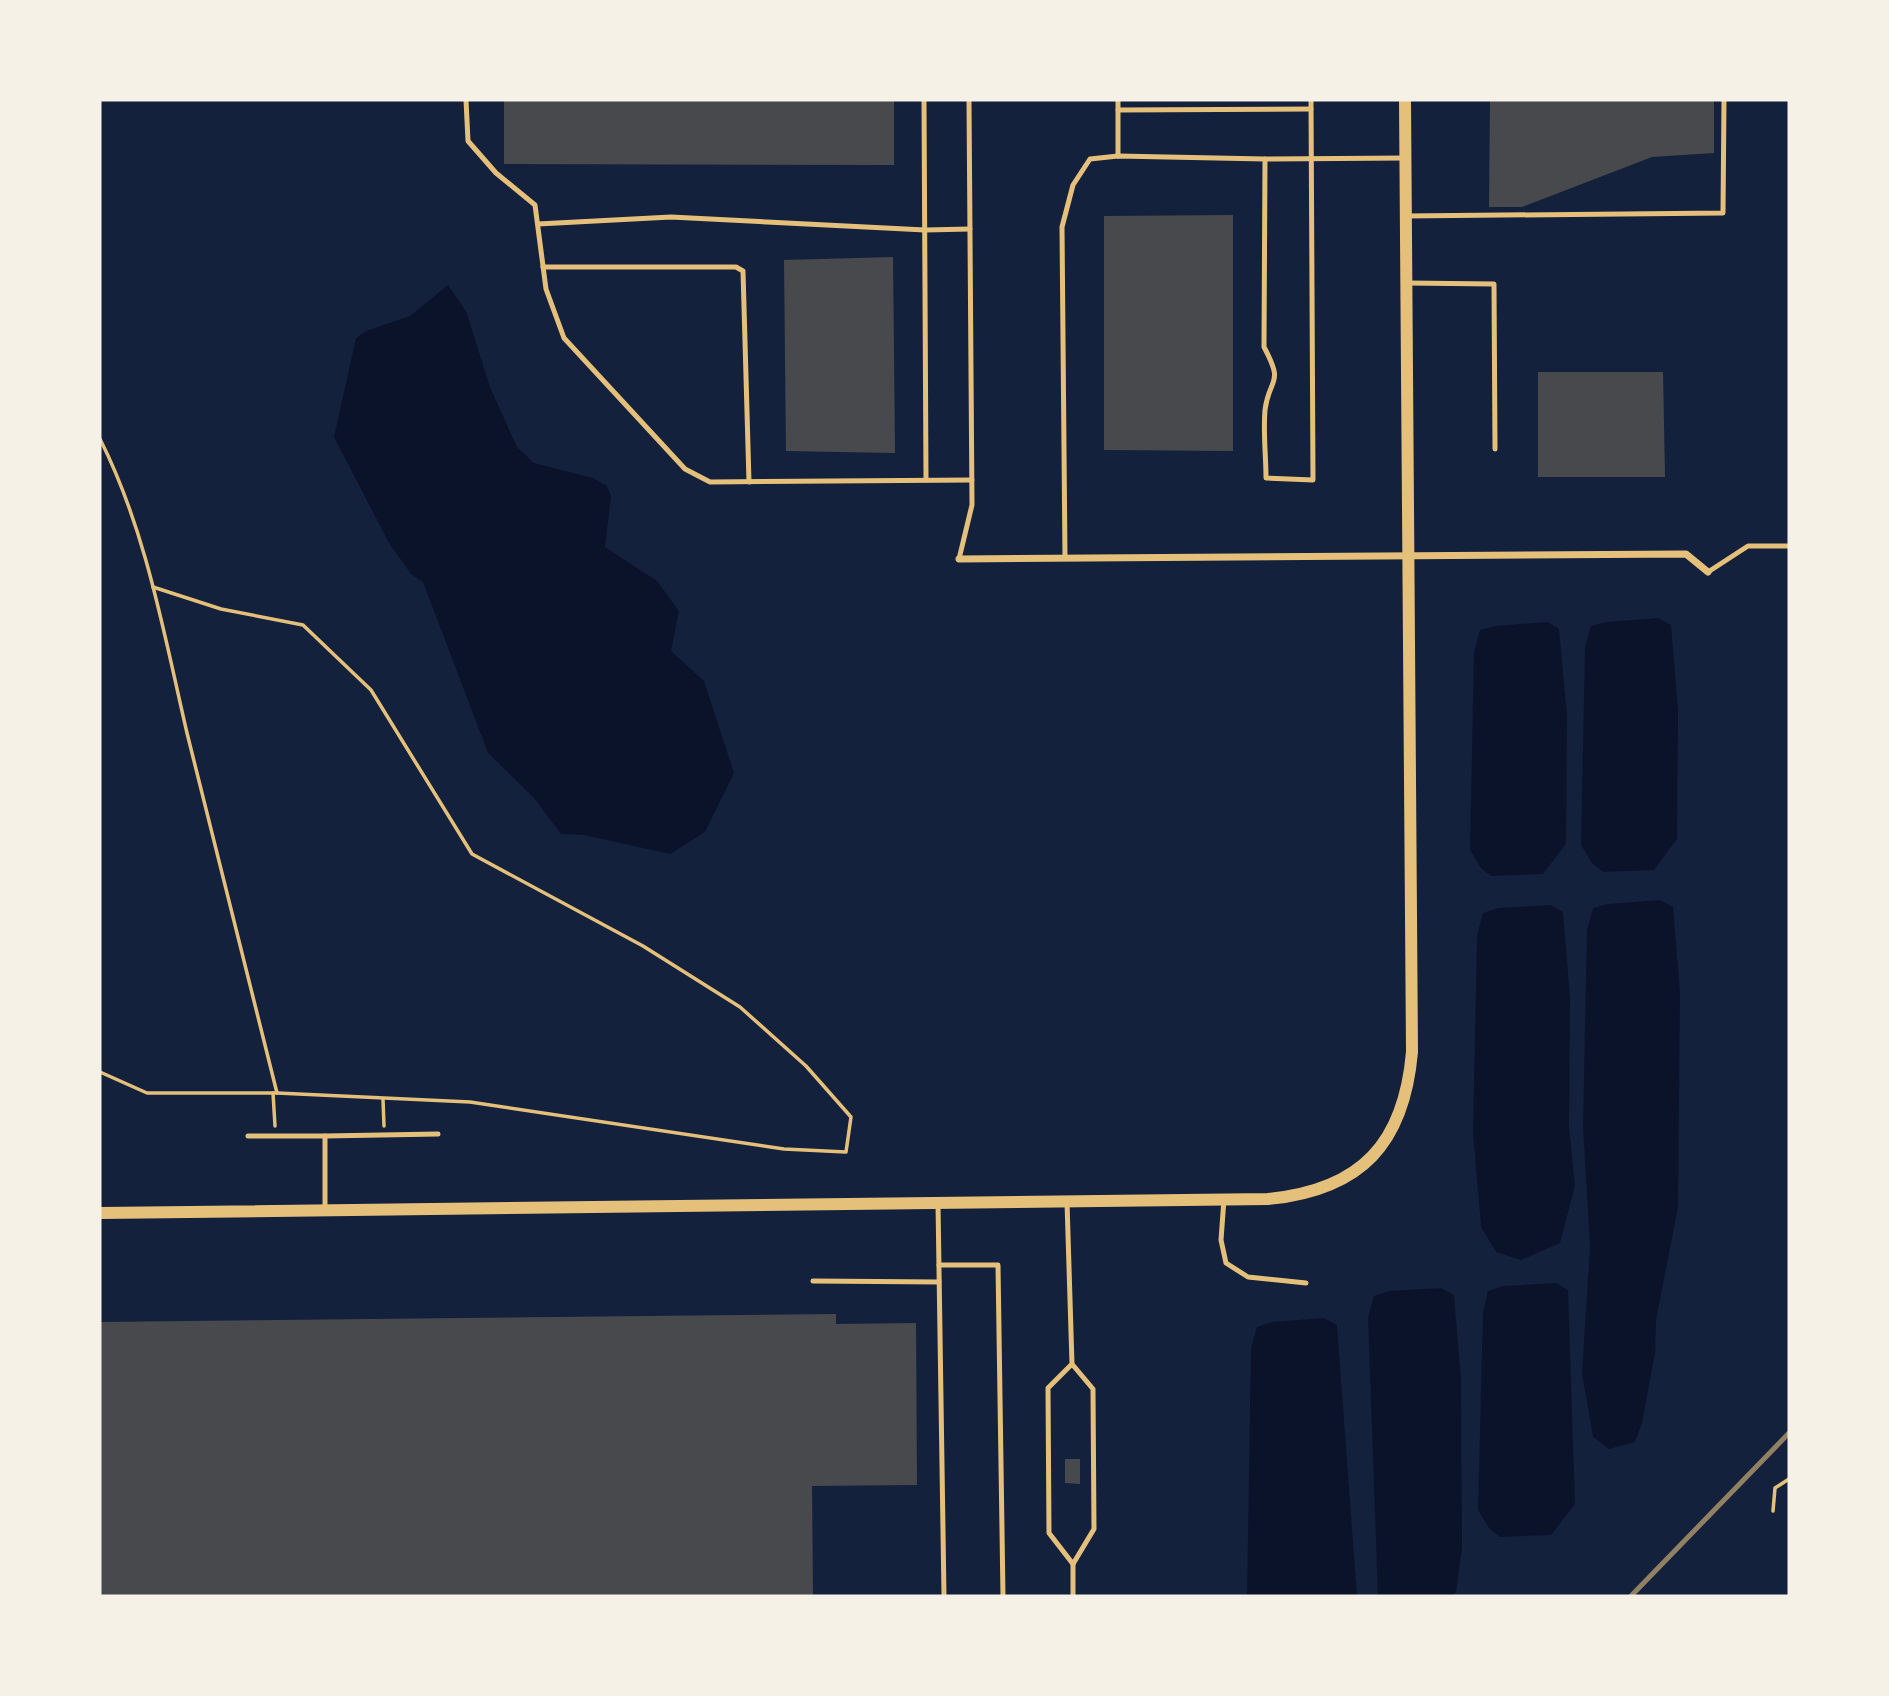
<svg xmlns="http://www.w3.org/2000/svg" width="1889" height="1696" font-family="'Exo 2',sans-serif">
  <rect width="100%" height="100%" fill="#14213d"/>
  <!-- water -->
  <g fill="#0b132b">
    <path d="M448,285L466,311L490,387L517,447L534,463L593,478L607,486L611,496L605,547L657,581L679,611L671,651L704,681L734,773L705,832L670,854L584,835L561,834L534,798L488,753L423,582L411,574L389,543L334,437L356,338L366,331L410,316Z"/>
    <path d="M1658,618L1671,625L1678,710L1677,839L1654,870L1603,872L1592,863L1581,845L1585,647L1591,626L1606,622Z"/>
    <path d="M1547,622L1559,629L1567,715L1566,844L1543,874L1491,876L1481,868L1470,850L1474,652L1480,630L1495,626Z"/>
    <path d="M1660,900L1673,907L1680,992L1678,1207L1656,1320L1655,1353L1642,1423L1635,1442L1609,1449L1593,1437L1582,1373L1590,1247L1583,1127L1587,930L1593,908L1608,904Z"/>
    <path d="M1551,905L1563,912L1570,997L1569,1126L1575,1186L1560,1243L1521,1260L1496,1252L1481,1227L1473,1132L1477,935L1483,913L1498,908Z"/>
    <path d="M1556,1283L1568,1290L1575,1504L1551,1535L1500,1537L1489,1528L1478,1510L1483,1312L1488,1291L1503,1286Z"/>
    <path d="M1441,1288L1454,1295L1461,1380L1462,1548L1456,1592L1452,1596H1378L1368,1317L1374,1296L1389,1291Z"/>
    <path d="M1324,1318L1337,1325L1357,1596H1247L1251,1348L1257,1327L1272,1322Z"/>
  </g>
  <!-- building -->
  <g fill="#48494c">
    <path d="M504,100H894V165L504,164Z"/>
    <path d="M1490,100H1714V153L1652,157L1522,207H1489Z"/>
    <path d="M1233,215V451L1104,450V216Z"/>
    <path d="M893,257L895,453L786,451L784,260Z"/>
    <path d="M1538,372H1663L1665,477H1538Z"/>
    <path d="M836,1314V1324L916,1323L917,1485L812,1486L813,1596H100V1322Z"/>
    <path d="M1065,1459H1080V1484L1065,1483Z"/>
  </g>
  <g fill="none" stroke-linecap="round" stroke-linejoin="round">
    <!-- path -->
    <g stroke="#e5c07b" stroke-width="3.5">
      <path d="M100,439C146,530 164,634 187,733C216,853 246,973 277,1093"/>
      <path d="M100,1072L147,1093H277L470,1102L784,1149L846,1152L851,1117L806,1066L740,1007L643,946L472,854L371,690L303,625L221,609L153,587"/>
      <path d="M273,1093L275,1126"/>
      <path d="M383,1099L384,1126"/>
      <path d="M1773,1511L1775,1488L1789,1479"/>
    </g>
    <!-- service -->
    <g stroke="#e5c07b" stroke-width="5">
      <path d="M466,100L468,141L496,173L535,205L546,289L564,338L685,469L710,482L972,480"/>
      <path d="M924,100L926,480"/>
      <path d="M1118,110L1311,109"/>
      <path d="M1118,156V100"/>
      <path d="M1265,159L1405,158"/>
      <path d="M1406,216L1723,213L1724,100"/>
      <path d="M538,224L671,217L925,230L970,229"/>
      <path d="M543,267H736L743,271L749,482"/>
      <path d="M1407,283L1494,284L1495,449"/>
      <path d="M1065,558L1062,227L1073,185L1090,159L1118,156L1265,159L1264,347C1285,386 1269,377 1265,410C1263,432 1266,456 1266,478L1313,480L1311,100"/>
      <path d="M959,559L972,505L969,100"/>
      <path d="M1708,572L1748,546H1789"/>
      <path d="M248,1136H325V1209"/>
      <path d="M325,1136L438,1134"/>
      <path d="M1224,1199L1221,1240L1226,1263L1248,1277L1306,1283"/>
      <path d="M1067,1202L1072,1364L1048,1388L1049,1533L1073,1564L1094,1529L1093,1389L1072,1364"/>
      <path d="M938,1203L944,1596"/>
      <path d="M939,1265H998L1003,1596"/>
      <path d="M813,1281L939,1282"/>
      <path d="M1073,1564V1596"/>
    </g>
    <!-- minor -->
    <path stroke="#e5c07b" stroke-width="7" d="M959,559L1686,554L1708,572"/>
    <!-- tertiary -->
    <path stroke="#e5c07b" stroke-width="12" d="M100,1213L1268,1199C1362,1190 1404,1143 1412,1052L1405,100"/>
    <!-- rail -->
    <path stroke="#918062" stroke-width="5" d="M1631,1596L1789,1433"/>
  </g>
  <!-- border -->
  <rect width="1889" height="1696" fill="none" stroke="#f6f1e7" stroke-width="203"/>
</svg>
